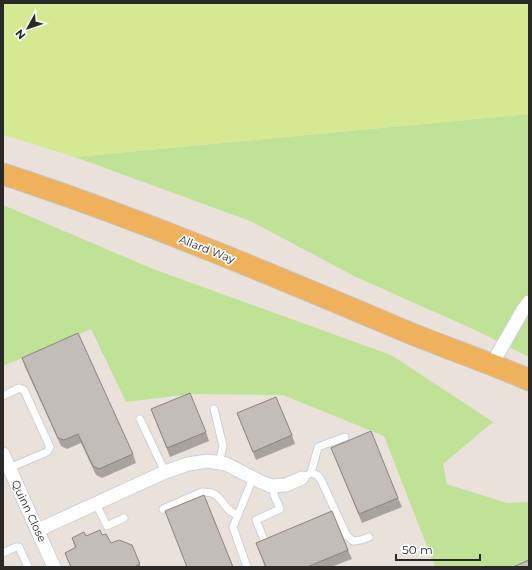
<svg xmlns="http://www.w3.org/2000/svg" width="532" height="570" font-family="Montserrat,sans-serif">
  <rect width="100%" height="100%" fill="#ebe1db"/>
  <!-- green -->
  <g fill="#bfe297">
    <path d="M529,114V357L475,330L356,277L250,221L75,157Z"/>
    <path d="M3,205L153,269L391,355L493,422L443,464L447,484L507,503L529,502V564L523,567H435L384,436L283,395L191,394L126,402L91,329L3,366Z"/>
  </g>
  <!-- pitch -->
  <path fill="#d5e993" d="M3,3H529V114L75,157L3,135Z"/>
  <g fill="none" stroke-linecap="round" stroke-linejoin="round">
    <!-- lane casing -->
    <g stroke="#c9d0db" stroke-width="9">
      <g id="lane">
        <path d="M3,396L19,388L24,390L50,447L47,452L9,468"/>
        <path d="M214,409L223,446L219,463"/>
        <path d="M140,419L165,472"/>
        <path d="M311,473L318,447L345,437"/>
        <path d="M302,478L311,473L317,475L321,480L347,536L353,541L361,540L369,537"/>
        <path d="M96,504L107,526L124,518"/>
        <path d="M163,509L202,492C219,491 220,501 229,510C231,512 235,514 238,515"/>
        <path d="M265,542L256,520L280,509L274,495L275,485"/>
        <path d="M3,553L16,547H19L28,567"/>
        <path d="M247,567L233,527L253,478"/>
      </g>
    </g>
    <!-- street casing -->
    <g stroke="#c9d0db" stroke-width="15">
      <g id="street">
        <path d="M492,364L523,310L529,302"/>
        <path d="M3,454L54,567"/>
        <path d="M38,530L165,472L188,464L208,461L226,464L259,481L271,486L286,485L302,478"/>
      </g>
    </g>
    <!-- primary casing -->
    <g stroke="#c3c3c3" stroke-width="23">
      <path id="primary" d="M3,174C140,219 273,275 405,331C446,348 488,362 529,380"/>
    </g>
    <!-- lane -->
    <use href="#lane" stroke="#fff" stroke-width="7"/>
    <!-- street -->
    <use href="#street" stroke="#fff" stroke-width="13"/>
    <!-- primary -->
    <use href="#primary" stroke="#f0b15c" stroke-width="21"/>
  </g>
  <!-- wall -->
  <g fill="#a9a39d">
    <path d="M22,358L133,454L136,463L102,478L96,475L81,443L67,449L61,446L25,367Z"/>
    <path d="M151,409L206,432L209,441L170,457Z"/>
    <path d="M237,413L292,435L295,444L256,460Z"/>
    <path d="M331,448L398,498L402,507L362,523Z"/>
    <path d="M102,535L111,543L132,545L141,567H71L65,553L75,548L72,538L86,536Z"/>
    <path d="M256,543L348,550L352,559L331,567H265Z"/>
  </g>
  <!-- building -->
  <g fill="#c4bdb7" stroke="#898480">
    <path d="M78,333L133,454L99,469L93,466L78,434L64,440L58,438L22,358Z"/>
    <path d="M190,393L206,432L167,448L151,409Z"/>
    <path d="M276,397L292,435L253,452L237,413Z"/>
    <path d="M371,431L398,498L359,514L331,448Z"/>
    <path d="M204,495L233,567H187L165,511Z"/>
    <path d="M332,511L348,550L307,567H266L256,543Z"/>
    <path d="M100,530L102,535L106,534L111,543L119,540L132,545L140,564L134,567H71L65,553L76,547L72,538L84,532L86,536Z"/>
    <path d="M529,560V567H513Z"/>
  </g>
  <g text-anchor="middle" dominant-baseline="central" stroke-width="3.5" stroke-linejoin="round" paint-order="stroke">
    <!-- street labels -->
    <g font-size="11" fill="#292929" stroke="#fff">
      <text transform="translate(207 249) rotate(21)">Allard Way</text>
      <text transform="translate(29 511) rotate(65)">Quinn Close</text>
    </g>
  </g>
  <!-- border -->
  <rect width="532" height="570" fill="none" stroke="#292929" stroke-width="8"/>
  <!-- north arrow -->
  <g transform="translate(28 28) rotate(230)" stroke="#ffffff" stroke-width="3" paint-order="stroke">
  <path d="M0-3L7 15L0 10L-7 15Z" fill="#292929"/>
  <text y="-6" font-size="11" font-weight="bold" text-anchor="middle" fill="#292929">N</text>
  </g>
  <!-- scale -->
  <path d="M396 554v6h84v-6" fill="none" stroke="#292929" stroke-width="2"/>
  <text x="402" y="554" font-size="12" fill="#292929" stroke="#ffffff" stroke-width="3" paint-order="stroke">50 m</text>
</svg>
